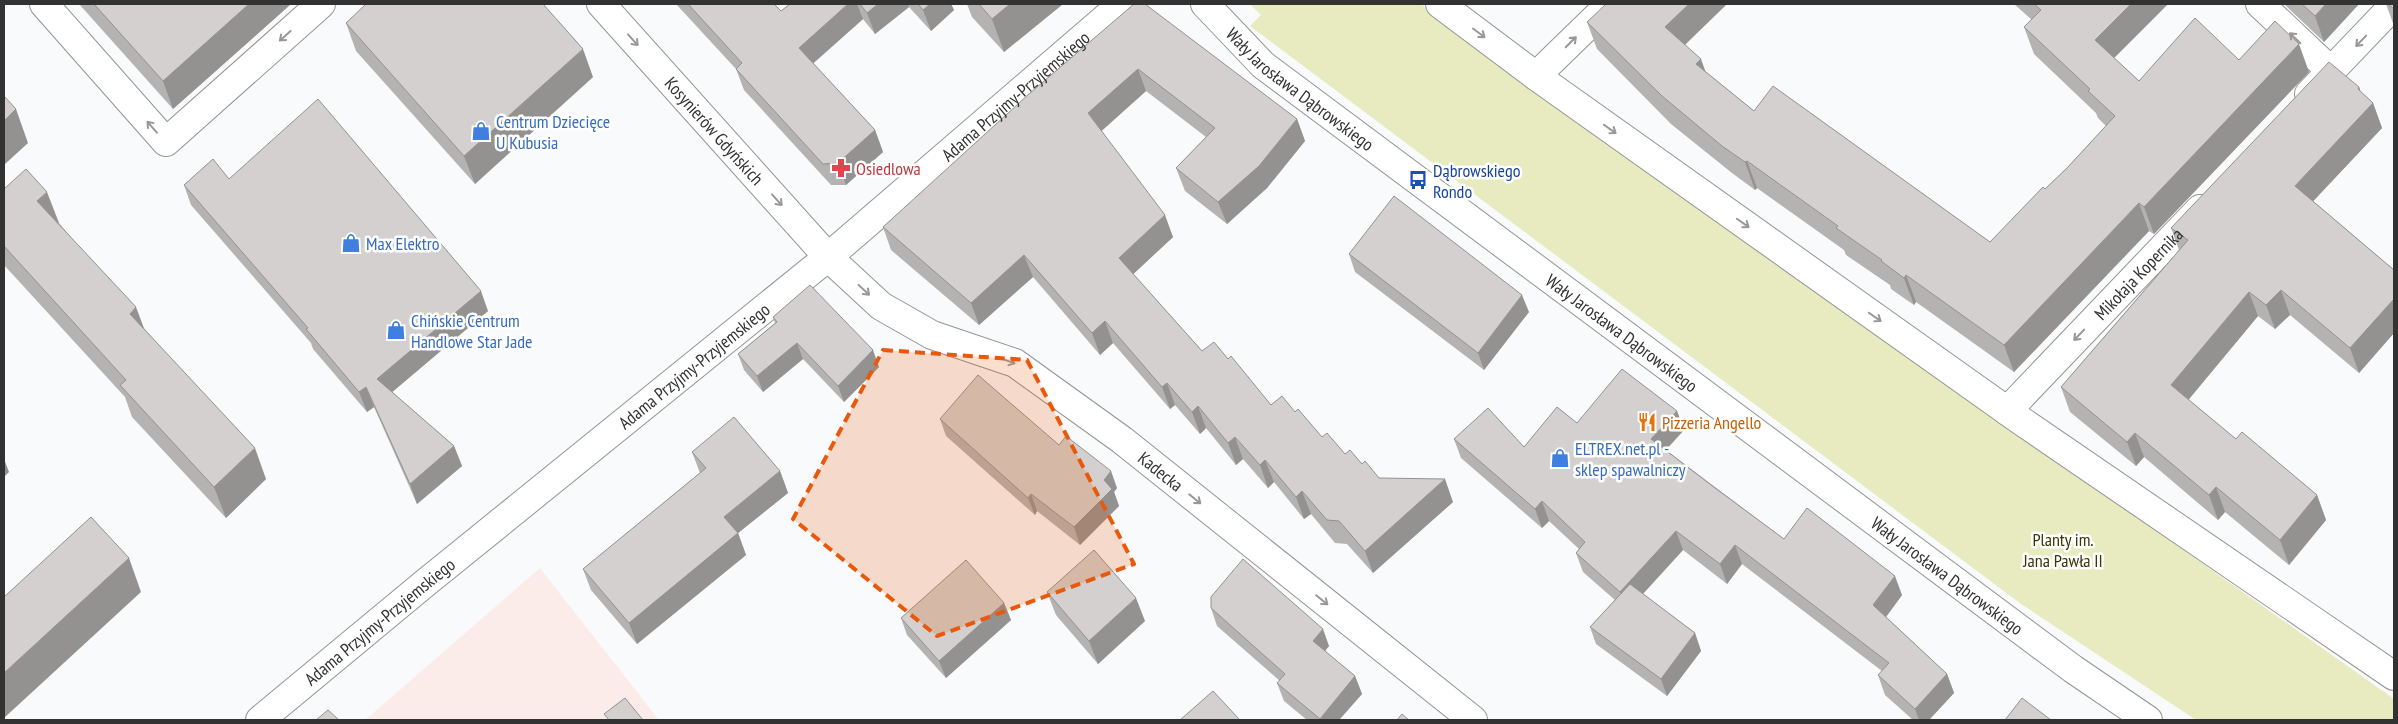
<svg xmlns="http://www.w3.org/2000/svg" width="2398" height="724" font-family="'PT Sans Narrow',sans-serif">
  <rect width="100%" height="100%" fill="#f9fafc"/>
  <!-- commercial -->
  <path fill="#fcece9" d="M540,568L659,720H365Z"/>
  <!-- green -->
  <path fill="#e7ebbf" d="M1250,4H1421L1529,87L2394,699V720H2196L2021,604L1250,26L1261,15Z"/>
  <g fill="none" stroke-linecap="round" stroke-linejoin="round">
    <!-- street casing -->
    <g stroke="#939496" stroke-width="30">
      <g id="street">
        <path d="M44,4L166,142L321,4"/>
        <path id="s1" d="M601,4L828,257L881,306L932,335L1015,363L1122,440L1473,720"/>
        <path d="M1440,4L1536,76L2020,420L2394,676"/>
        <path d="M2260,4L2331,71"/>
        <path d="M1536,76L1610,4"/>
        <path d="M2309,94L2394,5"/>
        <path id="s2" d="M2007,411L2200,209"/>
      </g>
    </g>
    <!-- secondary casing -->
    <g stroke="#939496" stroke-width="30">
      <g id="secondary">
        <path id="s3" d="M1205,4L1263,65L2073,669L2148,720"/>
        <path id="s4" d="M260,720L424,584L828,257L1122,4"/>
      </g>
    </g>
    <!-- street -->
    <use href="#street" stroke="#fff" stroke-width="28"/>
    <!-- secondary -->
    <use href="#secondary" stroke="#fff" stroke-width="28"/>
  </g>
  <!-- wall -->
  <g fill="#b5b3b2">
    <path d="M79,4H291L173,109Z"/>
    <path d="M676,4H774L781,11L790,4H951L954,10L931,31L909,7L875,34L863,19L813,63L875,130L883,152L846,185H831L744,90L736,69Z"/>
    <path d="M967,4H1063L1004,52L972,17Z"/>
    <path d="M1134,4L1297,119L1305,141L1267,188L1227,224L1185,191L1176,168L1206,137L1146,91L1101,131L1173,237L1133,274L1202,351L1228,359L1271,405L1295,412L1322,437L1345,454L1362,464L1379,478L1453,502L1373,573L1347,544L1335,543L1311,514L1304,519L1274,482L1268,488L1243,459L1236,465L1206,428L1200,434L1175,405L1170,409L1113,343L1100,355L1033,277L979,325L891,250L883,227Z"/>
    <path d="M1727,4L1685,45L1705,71L1754,111L1990,242L2067,168L2106,126L2098,118L2096,113L2034,54L2024,27L2032,20L2014,4H2168L2114,58L2139,81L2239,60L2309,72L2154,234L2149,231L2014,372L1916,302L1914,305L1891,289L1890,285L1846,255L1844,250L1757,188L1755,190L1732,173L1671,124L1597,49L1587,22Z"/>
    <path d="M2284,4H2359L2324,42Z"/>
    <path d="M2386,4H2394V26Z"/>
    <path d="M346,23L593,77L475,184L356,51Z"/>
    <path d="M2359,87L2360,91L2373,103L2382,128L2313,201L2394,270V333L2359,373L2290,315L2275,329L2258,316L2188,400L2236,439L2317,495L2326,520L2289,565L2225,512L2218,520L2144,457L2136,466L2070,412L2061,387L2179,250L2171,228Z"/>
    <path d="M229,179L488,311L392,392L454,446L462,466L417,504L374,407L367,412L313,349L311,343L191,205L184,185Z"/>
    <path d="M4,189L59,223L266,479L226,518L132,417L125,397L4,265Z"/>
    <path d="M1349,254L1529,312L1484,370L1355,272Z"/>
    <path d="M773,317L879,367L844,402L803,359L763,392L744,370L738,354L775,323Z"/>
    <path d="M1677,411L1684,430L1666,450L1784,539L1902,595L1886,617L1947,674L1954,693L1929,720H1913L1885,695L1878,675L1882,671L1742,564L1727,584L1683,550L1643,594L1695,633L1701,651L1667,696L1596,644L1590,627L1615,600L1583,572L1576,553L1579,549L1549,521L1542,528L1461,458L1454,439L1524,447L1577,423Z"/>
    <path d="M940,419L1059,445L1117,488L1114,492L1119,506L1080,545L1037,511L1035,515L946,436Z"/>
    <path d="M692,452L780,471L788,493L738,533L746,555L637,644L591,590L583,569L700,473Z"/>
    <path d="M1047,592L1145,621L1098,664L1056,615Z"/>
    <path d="M1004,603L1011,620L946,678L907,635L901,618Z"/>
    <path d="M1211,608L1329,646L1325,651L1355,676L1362,694L1339,720H1307L1284,701L1277,683L1280,681L1217,626Z"/>
  </g>
  <!-- shaded-wall -->
  <g fill="#949291">
    <path d="M249,4H291L173,109L163,81Z"/>
    <path d="M848,4H857L863,19L807,69L799,48Z"/>
    <path d="M878,4H908L909,7L875,34L867,13Z"/>
    <path d="M930,4H951L954,10L931,31L923,10Z"/>
    <path d="M1010,4H1063L1004,52L992,19Z"/>
    <path d="M1689,4H1727L1675,54L1665,27Z"/>
    <path d="M2131,4H2168L2105,67L2095,40Z"/>
    <path d="M2326,4H2359L2324,42L2315,16Z"/>
    <path d="M2299,44L2309,72L2154,234L2144,207Z"/>
    <path d="M583,49L593,77L475,184L464,156Z"/>
    <path d="M1701,59L1711,87L1696,64Z"/>
    <path d="M1138,69L1146,91L1096,136L1088,113Z"/>
    <path d="M2359,87L2367,110L2373,103L2382,128L2304,211L2295,186L2358,89Z"/>
    <path d="M16,109L28,143L4,165V121Z"/>
    <path d="M1297,119L1305,141L1267,188L1227,224L1218,202Z"/>
    <path d="M875,130L883,152L846,185L838,163Z"/>
    <path d="M1747,161L1757,188L1755,190L1745,162Z"/>
    <path d="M47,192L59,223L49,232L37,201Z"/>
    <path d="M2139,203L2149,231L2014,372L2004,345Z"/>
    <path d="M1165,215L1173,237L1127,280L1119,258Z"/>
    <path d="M1024,255L1033,277L979,325L971,303Z"/>
    <path d="M1906,275L1916,302L1914,305L1904,278Z"/>
    <path d="M2281,290L2290,315L2275,329L2266,305Z"/>
    <path d="M481,291L488,311L384,399L377,379Z"/>
    <path d="M2249,292L2258,316L2180,410L2171,385Z"/>
    <path d="M1522,295L1529,312L1484,370L1478,353Z"/>
    <path d="M2394,299V333L2359,373L2350,348Z"/>
    <path d="M136,307L148,339L130,314Z"/>
    <path d="M1105,321L1113,343L1100,355L1092,333Z"/>
    <path d="M797,343L803,359L763,392L757,376Z"/>
    <path d="M873,350L879,367L844,402L838,386Z"/>
    <path d="M1167,383L1175,405L1170,409L1162,387Z"/>
    <path d="M366,387L374,407L367,412L359,392Z"/>
    <path d="M1198,406L1206,428L1200,434L1192,412Z"/>
    <path d="M1677,411L1684,430L1658,458L1651,439Z"/>
    <path d="M2135,433L2144,457L2136,466L2127,442Z"/>
    <path d="M1235,437L1243,459L1236,465L1228,443Z"/>
    <path d="M454,446L462,466L417,504L410,484Z"/>
    <path d="M255,448L266,479L226,518L214,487Z"/>
    <path d="M4,459L9,472L4,477Z"/>
    <path d="M1265,460L1274,482L1268,488L1260,465Z"/>
    <path d="M780,471L788,493L738,533L746,555L637,644L629,623L724,517Z"/>
    <path d="M1111,471L1117,488L1114,492L1119,506L1080,545L1074,527L1104,480Z"/>
    <path d="M1445,479L1453,502L1373,573L1365,551Z"/>
    <path d="M2216,487L2225,512L2218,520L2209,495Z"/>
    <path d="M1302,491L1311,514L1304,519L1296,497Z"/>
    <path d="M1031,494L1037,511L1035,515L1028,498Z"/>
    <path d="M2317,495L2326,520L2289,565L2280,540Z"/>
    <path d="M1542,501L1549,521L1542,528L1535,509Z"/>
    <path d="M1676,531L1683,550L1627,611L1620,592Z"/>
    <path d="M1735,545L1742,564L1727,584L1720,564Z"/>
    <path d="M129,558L141,592L4,718V673Z"/>
    <path d="M1895,576L1902,595L1880,625L1873,605Z"/>
    <path d="M1136,598L1145,621L1098,664L1089,641Z"/>
    <path d="M1004,603L1011,620L946,678L939,661Z"/>
    <path d="M1323,629L1329,646L1319,658L1313,641Z"/>
    <path d="M1695,633L1701,651L1667,696L1661,679Z"/>
    <path d="M1947,674L1954,693L1929,720H1919L1915,709Z"/>
    <path d="M1355,676L1362,694L1339,720H1320V719Z"/>
  </g>
  <!-- building -->
  <g fill="#d3d0cf" stroke="#949291">
    <path d="M94,4H249L163,81Z"/>
    <path d="M366,4H543L583,49L464,156L346,23Z"/>
    <path d="M688,4H774L781,11L790,4H848L799,48L875,130L838,163L823,164L736,69L742,63Z"/>
    <path d="M860,4H878L867,13Z"/>
    <path d="M918,4H930L923,10Z"/>
    <path d="M979,4H1010L992,19Z"/>
    <path d="M1134,4H1145L1297,119L1259,166L1218,202L1176,168L1215,128L1138,69L1088,113L1165,215L1119,258L1202,351L1214,342L1228,359L1231,356L1271,405L1282,396L1295,412L1298,409L1322,437L1327,433L1345,454L1350,450L1362,464L1365,461L1379,478L1445,479L1365,551L1339,521L1327,520L1302,491L1296,497L1265,460L1260,465L1235,437L1228,443L1198,406L1192,412L1167,383L1162,387L1105,321L1092,333L1024,255L971,303L883,227L1029,94Z"/>
    <path d="M1606,4H1689L1665,27L1701,59L1696,64L1754,111L1773,86L1990,242L2043,187L2045,189L2067,168L2115,116L2088,91L2090,89L2024,27L2041,10L2034,4H2131L2095,40L2139,81L2195,18L2239,60L2275,21L2299,44L2144,207L2139,203L2004,345L1906,275L1904,278L1881,261L1882,260L1836,228L1838,226L1747,161L1745,162L1722,146L1662,96L1587,22Z"/>
    <path d="M2302,4H2326L2315,16Z"/>
    <path d="M2388,4H2394V9Z"/>
    <path d="M2329,62L2359,87L2358,89L2373,103L2295,186L2394,270V299L2350,348L2281,290L2266,305L2249,292L2171,385L2236,439L2242,432L2317,495L2280,540L2216,487L2209,495L2135,433L2127,442L2061,387L2188,240L2171,228Z"/>
    <path d="M4,96L16,109L4,121Z"/>
    <path d="M318,99L481,291L377,379L454,446L410,484L366,387L359,392L306,329L308,328L184,185L213,159L229,179Z"/>
    <path d="M26,169L47,192L37,201L136,307L130,314L255,448L214,487L120,385L126,380L4,246V189Z"/>
    <path d="M1394,196L1522,295L1478,353L1349,254Z"/>
    <path d="M810,285L873,350L838,386L797,343L757,376L738,354L777,322L773,317Z"/>
    <path d="M1622,369L1677,411L1651,439L1711,485L1784,539L1807,508L1895,576L1873,605L1947,674L1915,709L1878,675L1889,663L1735,545L1720,564L1676,531L1620,592L1576,553L1585,542L1542,501L1535,509L1454,439L1488,408L1524,447L1557,407L1577,423Z"/>
    <path d="M978,375L1059,445L1066,436L1111,471L1104,480L1112,489L1074,527L1031,494L1028,498L940,419Z"/>
    <path d="M734,417L780,471L724,517L738,533L629,623L583,569L706,468L692,452Z"/>
    <path d="M91,517L129,558L4,673V597Z"/>
    <path d="M1094,550L1136,598L1089,641L1047,592Z"/>
    <path d="M1243,559L1323,629L1313,641L1355,676L1320,719L1277,683L1285,674L1211,608V597Z"/>
    <path d="M966,560L1004,603L939,661L901,618Z"/>
    <path d="M1630,584L1695,633L1661,679L1590,627Z"/>
    <path d="M1213,691L1240,720H1180Z"/>
    <path d="M625,698L643,720H609L604,714Z"/>
    <path d="M2022,698L2051,720H2005Z"/>
    <path d="M328,710L339,720H316Z"/>
    <path d="M1402,714L1409,720H1397Z"/>
  </g>
  <!-- one-way arrows -->
  <defs><path id="oneway-shaft" d="M-6 0H5M1.5-3L5.5 0L1.5 3" fill="none" stroke-width="1.6" stroke-linecap="round" stroke-linejoin="round" transform="scale(1.25)"/></defs>
  <g stroke="#989899">
    <use href="#oneway-shaft" transform="translate(1479 33) rotate(37)"/>
    <use href="#oneway-shaft" transform="translate(285 36) rotate(138)"/>
    <use href="#oneway-shaft" transform="translate(2295 38) rotate(-136)"/>
    <use href="#oneway-shaft" transform="translate(633 40) rotate(48)"/>
    <use href="#oneway-shaft" transform="translate(2361 41) rotate(134)"/>
    <use href="#oneway-shaft" transform="translate(1571 42) rotate(-45)"/>
    <use href="#oneway-shaft" transform="translate(152 127) rotate(-131)"/>
    <use href="#oneway-shaft" transform="translate(1610 129) rotate(35)"/>
    <use href="#oneway-shaft" transform="translate(777 200) rotate(48)"/>
    <use href="#oneway-shaft" transform="translate(1743 223) rotate(35)"/>
    <use href="#oneway-shaft" transform="translate(864 290) rotate(43)"/>
    <use href="#oneway-shaft" transform="translate(1875 317) rotate(35)"/>
    <use href="#oneway-shaft" transform="translate(2079 335) rotate(134)"/>
    <use href="#oneway-shaft" transform="translate(1008 361) rotate(20)"/>
    <use href="#oneway-shaft" transform="translate(1195 499) rotate(39)"/>
    <use href="#oneway-shaft" transform="translate(1322 600) rotate(39)"/>
  </g>
  <!-- marked area -->
  <path fill="#e8590c" fill-opacity="0.2" stroke="#e8590c" stroke-width="4" stroke-dasharray="10 6" stroke-linejoin="round" d="M883,350L1027,360L1134,564L937,636L793,519Z"/>
  <!-- icons -->
  <defs>
    <g id="shop-bare" transform="scale(1.5)"><path d="M-5-2.5h2.3a2.7 3.5 0 0 1 5.4 0H5L5.5 6h-11ZM-1.5-2.5h3a1.5 2.3 0 0 0-3 0Z" fill="#3f7fe0" stroke="#fff" stroke-width="2.5" paint-order="stroke"/></g>
    <g id="pharmacy-bare" transform="scale(1.5)"><path d="M-2-6h4v4h4v4h-4v4h-4v-4h-4v-4h4Z" fill="#e0444e" stroke="#fff" stroke-width="2.5" paint-order="stroke"/></g>
    <g id="bus-bare" transform="scale(1.5)"><path d="M-5-6H5V4H4V6H2V4H-2V6H-4V4H-5ZM-3.5-4V0h7V-4ZM-3.5 1.2v1.5H-2V1.2ZM2 1.2v1.5H3.5V1.2Z" fill="#1a4fb4" stroke="#fff" stroke-width="2.5" paint-order="stroke"/></g>
    <g id="restaurant-bare" transform="scale(1.5)"><path d="M-5-6h1v4h1v-4h1v4h1v-4h1v5L-1.5 .5V6h-2V.5L-5-1ZM5-6V6H3V1.5H1.5Q1.5-4 5-6Z" fill="#e8710a" stroke="#fff" stroke-width="2.5" paint-order="stroke"/></g>
  </defs>
  <g fill-rule="evenodd">
    <use href="#shop-bare" x="481" y="131"/>
    <use href="#pharmacy-bare" x="841" y="168"/>
    <use href="#bus-bare" x="1418" y="180"/>
    <use href="#shop-bare" x="351" y="243"/>
    <use href="#shop-bare" x="396" y="330"/>
    <use href="#restaurant-bare" x="1647" y="422"/>
    <use href="#shop-bare" x="1560" y="458"/>
  </g>
  <g text-anchor="middle" dominant-baseline="central" stroke-width="5" stroke-linejoin="round" paint-order="stroke">
    <!-- street labels -->
    <g font-size="18" fill="#323233" stroke="#fff">
      <text stroke="none"><textPath href="#s3" startOffset="128">Wały Jarosława Dąbrowskiego</textPath></text>
      <text stroke="none"><textPath href="#s4" startOffset="980">Adama Przyjmy-Przyjemskiego</textPath></text>
      <text stroke="none"><textPath href="#s1" startOffset="170">Kosynierów Gdyńskich</textPath></text>
      <text stroke="none"><textPath href="#s2" startOffset="190">Mikołaja Kopernika</textPath></text>
      <text stroke="none"><textPath href="#s3" startOffset="532">Wały Jarosława Dąbrowskiego</textPath></text>
      <text stroke="none"><textPath href="#s4" startOffset="560">Adama Przyjmy-Przyjemskiego</textPath></text>
      <text stroke="none"><textPath href="#s1" startOffset="740">Kadecka</textPath></text>
      <text stroke="none"><textPath href="#s3" startOffset="938">Wały Jarosława Dąbrowskiego</textPath></text>
      <text stroke="none"><textPath href="#s4" startOffset="155">Adama Przyjmy-Przyjemskiego</textPath></text>
    </g>
    <!-- shop labels -->
    <g font-size="18" fill="#366cbe" stroke="#fff" text-anchor="start">
      <text x="496" y="121">Centrum Dziecięce<tspan x="496" dy="21">U Kubusia</tspan></text>
      <text x="366" y="243">Max Elektro</text>
      <text x="411" y="320">Chińskie Centrum<tspan x="411" dy="21">Handlowe Star Jade</tspan></text>
      <text x="1575" y="448">ELTREX.net.pl -<tspan x="1575" dy="21">sklep spawalniczy</tspan></text>
    </g>
    <!-- health labels -->
    <g font-size="18" fill="#be3a42" stroke="#fff" text-anchor="start">
      <text x="856" y="168">Osiedlowa</text>
    </g>
    <!-- transit labels -->
    <g font-size="18" fill="#164399" stroke="#fff" text-anchor="start">
      <text x="1433" y="170">Dąbrowskiego<tspan x="1433" dy="21">Rondo</tspan></text>
    </g>
    <!-- food labels -->
    <g font-size="18" fill="#c56008" stroke="#fff" text-anchor="start">
      <text x="1662" y="422">Pizzeria Angello</text>
    </g>
    <!-- park labels -->
    <g font-size="18" fill="#363704" stroke="#fff">
      <text x="2063" y="539">Planty im.<tspan x="2063" dy="21">Jana Pawła II</tspan></text>
    </g>
  </g>
  <!-- border -->
  <rect width="2398" height="724" fill="none" stroke="#323233" stroke-width="10"/>
</svg>
